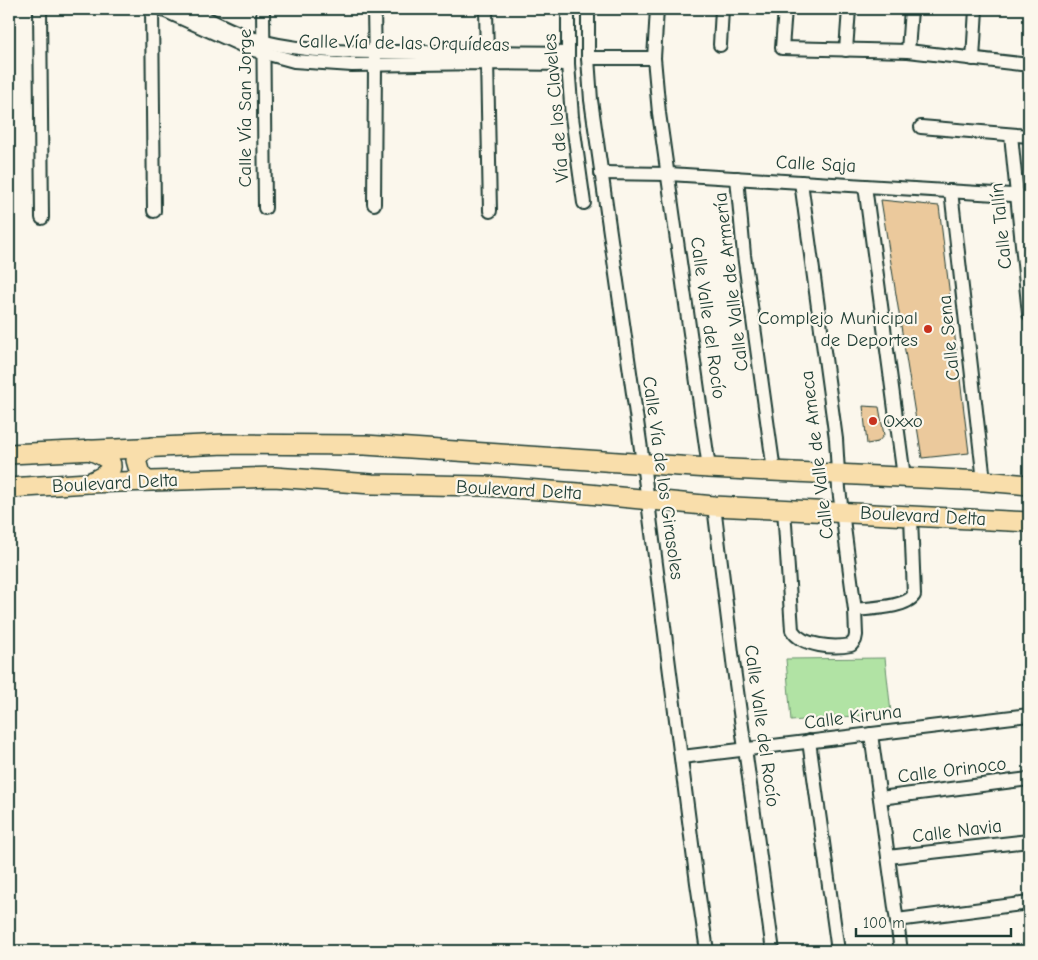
<svg xmlns="http://www.w3.org/2000/svg" width="1038" height="960" font-family="'Comic Neue',sans-serif">
  <rect width="100%" height="100%" fill="#fbf7ec"/>
  <filter id="ink" filterUnits="userSpaceOnUse"><feTurbulence type="fractalNoise" baseFrequency=".02" numOctaves="2"/><feDisplacementMap in="SourceGraphic" scale="10" xChannelSelector="R" yChannelSelector="G"/><feConvolveMatrix kernelMatrix="1 2 1 2 8 2 1 2 1" color-interpolation-filters="sRGB"/></filter>
  <g filter="url(#ink)">
    <!-- green -->
    <path fill="#b1e3a4" stroke="#68906c" d="M885,658L891,713L791,721L786,659Z"/>
    <!-- building -->
    <g fill="#ebc99c" stroke="#1f3d34">
      <path d="M881,200L939,206L969,453L922,458Z"/>
      <path d="M863,406L879,407L884,435L878,442L867,444Z"/>
    </g>
    <g fill="none" stroke-linecap="round" stroke-linejoin="round">
      <!-- street casing -->
      <g stroke="#1f3d34" stroke-width="16">
        <g id="street">
          <path d="M40,9L42,218"/>
          <path d="M152,9L154,211"/>
          <path d="M161,9L250,49L294,61L352,65L486,63L568,64"/>
          <path d="M188,9C212,21 238,35 265,42C310,53 358,52 405,52C459,52 513,52 568,53"/>
          <path d="M263,9L265,208"/>
          <path d="M374,9L375,65L374,204"/>
          <path d="M486,9L490,211"/>
          <path d="M568,9V64L572,117L584,203"/>
          <path d="M588,9V58L591,100L643,463L697,883L707,951"/>
          <path d="M657,9L654,58L659,113L709,468"/>
          <path d="M785,9L782,48L908,51L1029,65"/>
          <path d="M720,45L722,9"/>
          <path d="M846,50L849,9"/>
          <path d="M908,51L911,9"/>
          <path d="M588,58H654"/>
          <path d="M973,59L976,9"/>
          <path d="M921,127L1029,136"/>
          <path d="M1011,135L1029,314"/>
          <path d="M601,173L669,174L1029,196"/>
          <path d="M737,178L744,255L774,471"/>
          <path d="M865,186L904,477"/>
          <path d="M951,191L984,481"/>
          <path d="M714,506L734,669L773,951"/>
          <path d="M784,509L792,630C802,647 835,648 851,645L855,640L856,635L855,610L839,489L836,439L801,182"/>
          <path d="M855,610C870,608 906,608 914,595L911,517"/>
          <path d="M871,734L901,951"/>
          <path d="M809,741L838,951"/>
          <path d="M682,757L1029,715"/>
          <path d="M880,798L1029,779"/>
          <path d="M888,857L1029,841"/>
          <path d="M897,920L1029,903"/>
        </g>
      </g>
      <!-- primary casing -->
      <g stroke="#1f3d34" stroke-width="22">
        <g id="primary">
          <path d="M9,454L225,444L365,445L709,468L984,481L1029,485"/>
          <path d="M147,481L140,474L136,460L143,451L152,447"/>
          <path d="M89,483C117,471 120,461 89,450"/>
          <path d="M9,488L88,483L274,477L372,484L485,486L578,493L714,506L1029,522"/>
        </g>
      </g>
      <!-- street -->
      <use href="#street" stroke="#fbf7ec" stroke-width="12"/>
      <!-- primary -->
      <use href="#primary" stroke="#f9deab" stroke-width="19"/>
    </g>
  </g>
  <!-- markers -->
  <g fill="#c8321e" stroke="#fbf7ec" stroke-width="2">
    <circle cx="928" cy="329" r="5"/>
    <circle cx="873" cy="421" r="5"/>
  </g>
  <g text-anchor="middle" dominant-baseline="central" stroke-width="4.5" stroke-linejoin="round" paint-order="stroke">
    <!-- street labels -->
    <g font-size="19" fill="#1f3d34" stroke="#fbf7ec">
      <text transform="translate(404 43) rotate(1)">Calle Vía de las Orquídeas</text>
      <text transform="translate(245 108) rotate(-90)">Calle Vía San Jorge</text>
      <text transform="translate(556 108) rotate(-95)">Vía de los Claveles</text>
      <text transform="translate(816 164) rotate(3)">Calle Saja</text>
      <text transform="translate(1001 226) rotate(-96)">Calle Tallín</text>
      <text transform="translate(731 282) rotate(-97)">Calle Valle de Armería</text>
      <text transform="translate(708 318) rotate(82)">Calle Valle del Rocío</text>
      <text transform="translate(949 338) rotate(-96)">Calle Sena</text>
      <text transform="translate(817 455) rotate(-97)">Calle Valle de Ameca</text>
      <text transform="translate(663 478) rotate(82)">Calle Vía de los Girasoles</text>
      <text transform="translate(115 483) rotate(-3)">Boulevard Delta</text>
      <text transform="translate(519 490) rotate(3)">Boulevard Delta</text>
      <text transform="translate(923 516) rotate(3)">Boulevard Delta</text>
      <text transform="translate(853 717) rotate(-7)">Calle Kiruna</text>
      <text transform="translate(762 726) rotate(82)">Calle Valle del Rocío</text>
      <text transform="translate(952 770) rotate(-7)">Calle Orinoco</text>
      <text transform="translate(957 831) rotate(-7)">Calle Navia</text>
    </g>
    <!-- poi labels -->
    <g font-size="19" fill="#1f3d34" stroke="#fbf7ec" text-anchor="end">
      <text x="918" y="318">Complejo Municipal<tspan x="918" dy="22">de Deportes</tspan></text>
      <text x="883" y="421" text-anchor="start">Oxxo</text>
    </g>
  </g>
  <!-- margin -->
  <rect width="1038" height="960" fill="none" stroke="#fbf7ec" stroke-width="30"/>
  <rect x="15" y="15" width="1008" height="930" fill="none" stroke="#1f3d34" stroke-width="2" filter="url(#ink)"/>
  <!-- scale -->
  <path d="M856 928v8h155v-8" fill="none" stroke="#1f3d34" stroke-width="2.5"/>
  <text x="863" y="928" font-size="15" fill="#1f3d34" stroke="#fbf7ec" stroke-width="4" paint-order="stroke">100 m</text>
</svg>
